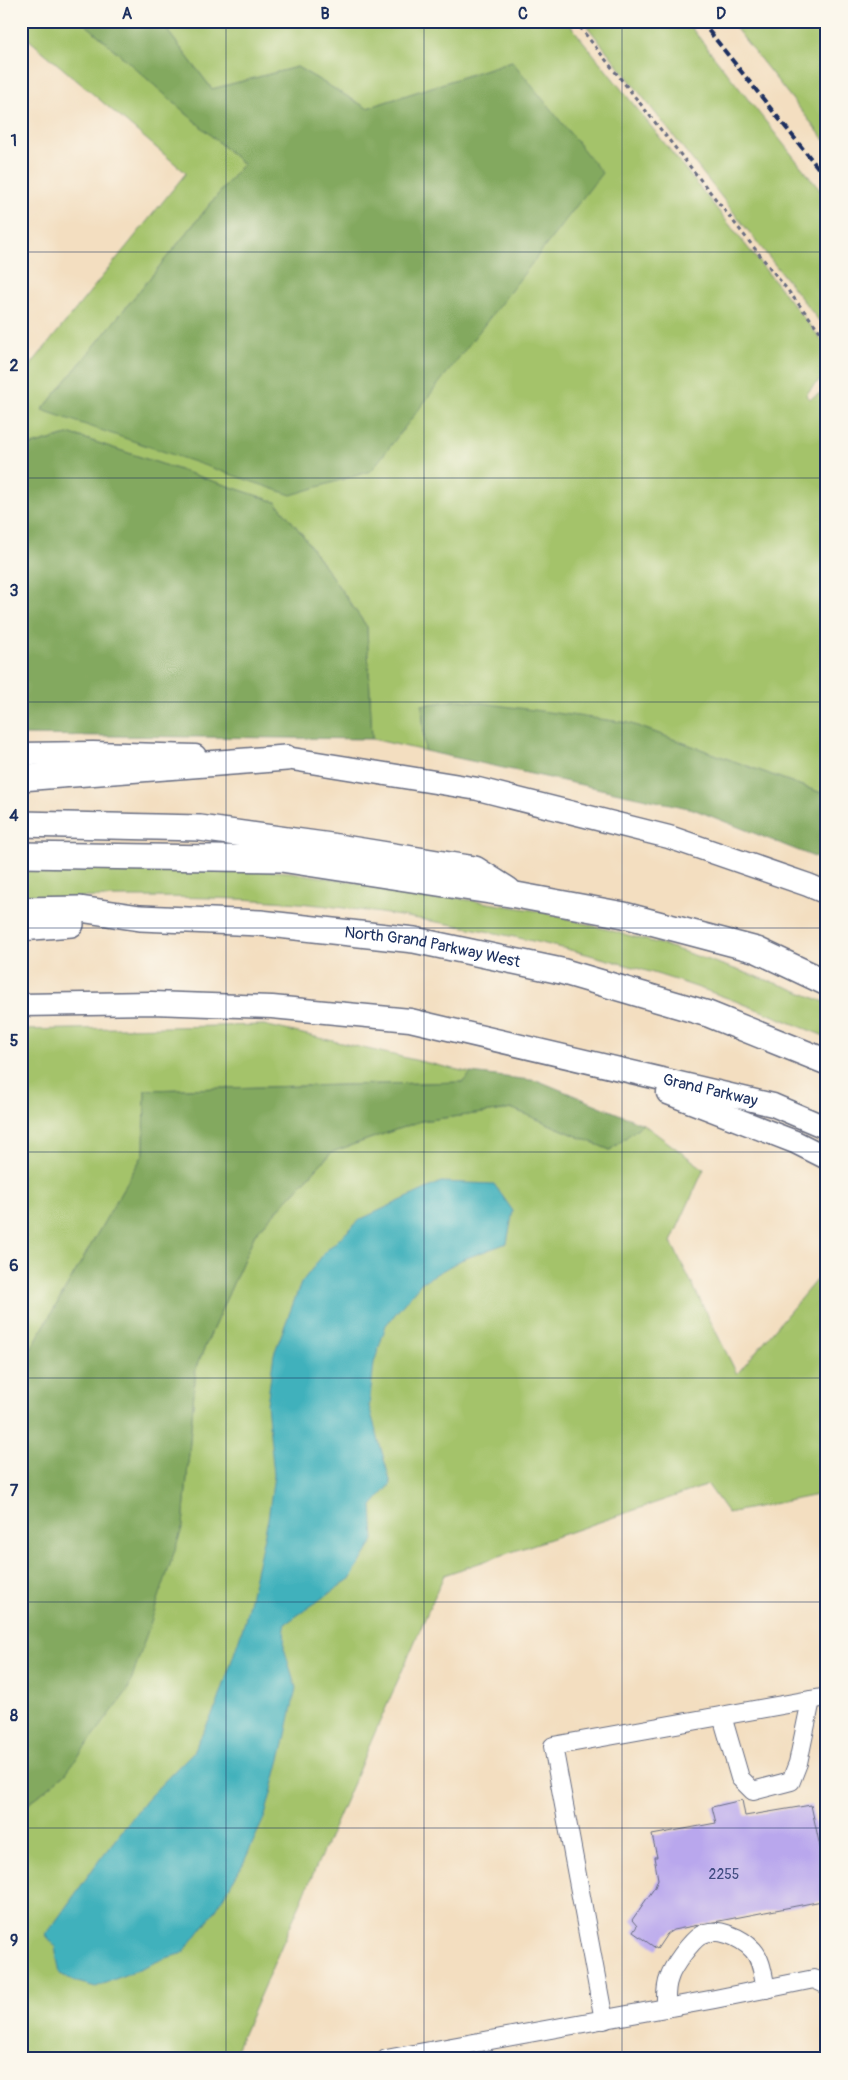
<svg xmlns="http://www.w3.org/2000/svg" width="848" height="2080" font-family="Pangolin,sans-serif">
  <rect width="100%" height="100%" fill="#fbf7ec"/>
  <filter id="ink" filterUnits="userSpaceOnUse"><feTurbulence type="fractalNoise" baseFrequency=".02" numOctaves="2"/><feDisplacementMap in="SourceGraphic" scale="10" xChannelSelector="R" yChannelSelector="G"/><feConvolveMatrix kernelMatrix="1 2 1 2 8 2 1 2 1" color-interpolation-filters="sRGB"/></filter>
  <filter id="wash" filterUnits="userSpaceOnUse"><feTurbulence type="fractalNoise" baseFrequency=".0096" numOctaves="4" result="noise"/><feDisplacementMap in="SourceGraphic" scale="20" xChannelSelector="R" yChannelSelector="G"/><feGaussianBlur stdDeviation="1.12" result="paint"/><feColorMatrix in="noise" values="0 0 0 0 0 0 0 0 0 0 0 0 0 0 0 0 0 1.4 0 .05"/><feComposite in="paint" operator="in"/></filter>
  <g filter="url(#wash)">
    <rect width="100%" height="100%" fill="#f3dec0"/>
    <!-- green -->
    <g fill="#a4c36b" stroke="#607964">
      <path d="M21,21H82L243,164L42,410L512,61L367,108L297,67L212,89L160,21H567L827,347V375L814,385L806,395L809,399L827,390V795L629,723L460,701L422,705L425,751L372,739L367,627L302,534L276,502L71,434L21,448V377L186,173L21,33Z"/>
      <path d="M583,21H686L827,199V331Z"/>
      <path d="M730,21H827V143Z"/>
      <path d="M156,866L290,872L539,911L664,945L790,988L827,1003V1037C795,1025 763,1011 730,999C606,953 475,925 344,908C237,894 129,897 21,898V868Z"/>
      <path d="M264,1025L471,1073L463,1082L145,1090L144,1153L21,1366V1030Z"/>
      <path d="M513,1109L610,1150L643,1124L704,1169L671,1242L737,1374L827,1267V1493L728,1513L708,1485L444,1575L232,2059H21V1810L65,1774L183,1526L196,1367L255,1234L332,1152L421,1121Z"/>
    </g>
    <!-- forest -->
    <g fill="#83a95f" stroke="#4f6c5e">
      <path d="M82,21H160L212,89L297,67L367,108L512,61L602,173L371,471L291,495L42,410L243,164Z"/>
      <path d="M71,434L276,502L302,534L367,627L372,739L21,735V448Z"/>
      <path d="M460,700L629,723L827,795V862L693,809L425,751L422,705Z"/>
      <path d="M471,1073L539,1081L643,1124L610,1150L513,1109L421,1121L332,1152L255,1234L196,1367L183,1526L128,1690L65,1774L21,1810V1366L144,1153L145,1090L463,1082Z"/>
    </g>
    <!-- water -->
    <path fill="#41b1bc" stroke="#2e708d" d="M441,1182L494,1184L513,1211L507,1243L461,1260L422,1282L386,1325L374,1363L369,1406L391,1484L372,1506L374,1540L351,1578L285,1624L284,1648L296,1688L284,1744L265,1816L243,1864L215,1911L183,1953L163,1959L96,1987L77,1982L60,1974L55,1947L46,1935L100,1859L146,1800L193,1752L217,1705L245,1621L268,1519L274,1475L267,1404L274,1354L301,1283L326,1251L361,1219Z"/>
    <g id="blocks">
      <!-- building -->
      <path fill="#b9a7ed" d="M742,1800L745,1816L811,1805L827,1879V1900L673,1930L667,1934L657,1949L633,1932L637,1926L632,1920L655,1887L658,1879L654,1857H657L652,1835L716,1823L712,1807Z"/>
    </g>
  </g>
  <g filter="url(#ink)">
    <use href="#blocks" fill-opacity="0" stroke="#676c80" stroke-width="1"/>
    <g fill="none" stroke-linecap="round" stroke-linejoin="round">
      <!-- minor casing -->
      <g stroke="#676c80" stroke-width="20">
        <g id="minor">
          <path d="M722,1716L740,1778L753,1791L791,1781L798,1763L811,1700"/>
          <path d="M666,2008C666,1998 665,1988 669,1978C672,1967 691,1941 701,1935C717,1926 742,1938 753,1950C762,1960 763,1976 766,1989"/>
          <path d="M604,2020L553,1746L827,1697"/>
          <path d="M386,2059L715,1999L814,1979L827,1985"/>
        </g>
      </g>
      <!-- major casing -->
      <g stroke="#676c80" stroke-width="25">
        <g id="major">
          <path d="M21,754L93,753L195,756"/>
          <path d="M267,758H286L478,789L669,837L808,885L827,893"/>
          <path id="s1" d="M21,1005L152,1003L272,1007L410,1020L773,1105L827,1128"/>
          <path d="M668,1093L795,1142L827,1158"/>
        </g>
      </g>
      <!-- highway casing -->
      <g stroke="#676c80" stroke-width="28">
        <g id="highway">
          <path d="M21,778L286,758"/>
          <path d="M21,824L200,828L331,846L475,869L508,890"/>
          <path d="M21,855L281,859L516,895L624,915L757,950L827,983"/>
          <path id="s2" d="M21,910L80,909L140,918L260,923L414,940L561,971L708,1014L827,1062"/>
          <path d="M21,928L71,924"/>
        </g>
      </g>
      <!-- path -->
      <path stroke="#676c80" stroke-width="3" stroke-dasharray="4 4" stroke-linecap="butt" d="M575,21L827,340"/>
      <!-- minor -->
      <use href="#minor" stroke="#fff" stroke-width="18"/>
      <!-- major -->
      <use href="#major" stroke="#fff" stroke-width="22"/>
      <!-- highway -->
      <use href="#highway" stroke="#fff" stroke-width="25"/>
      <!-- rail -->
      <path stroke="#1b2f5e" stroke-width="4" stroke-dasharray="8 4" stroke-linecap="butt" d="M701,21L827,179"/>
    </g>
  </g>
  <!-- grid -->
  <path fill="none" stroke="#1b2f5e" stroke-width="1" stroke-opacity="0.55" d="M226,21V2059M424,21V2059M622,21V2059M21,252H827M21,478H827M21,702H827M21,928H827M21,1152H827M21,1378H827M21,1602H827M21,1828H827"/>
  <g text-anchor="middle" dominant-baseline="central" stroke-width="4" stroke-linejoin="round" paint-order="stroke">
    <!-- number labels -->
    <g font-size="14" fill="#424d82">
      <text x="724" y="1874">2255</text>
    </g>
    <!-- street labels -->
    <g font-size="16" fill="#1b2f5e" stroke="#fbf7ec">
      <text stroke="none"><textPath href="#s2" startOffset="414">North Grand Parkway West</textPath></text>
      <text stroke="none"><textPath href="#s1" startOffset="698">Grand Parkway</textPath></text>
    </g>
  </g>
  <!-- margin -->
  <rect width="848" height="2080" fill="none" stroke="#fbf7ec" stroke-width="55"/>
  <rect x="28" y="28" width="792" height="2024" fill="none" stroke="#1b2f5e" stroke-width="2"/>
  <g font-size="16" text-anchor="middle" font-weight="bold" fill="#1b2f5e">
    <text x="127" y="19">A</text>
    <text x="325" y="19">B</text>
    <text x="523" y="19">C</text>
    <text x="721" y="19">D</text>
    <text x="14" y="146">1</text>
    <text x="14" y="371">2</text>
    <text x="14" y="596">3</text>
    <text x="14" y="821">4</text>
    <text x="14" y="1046">5</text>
    <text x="14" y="1271">6</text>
    <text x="14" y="1496">7</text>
    <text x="14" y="1721">8</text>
    <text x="14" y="1946">9</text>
  </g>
</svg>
